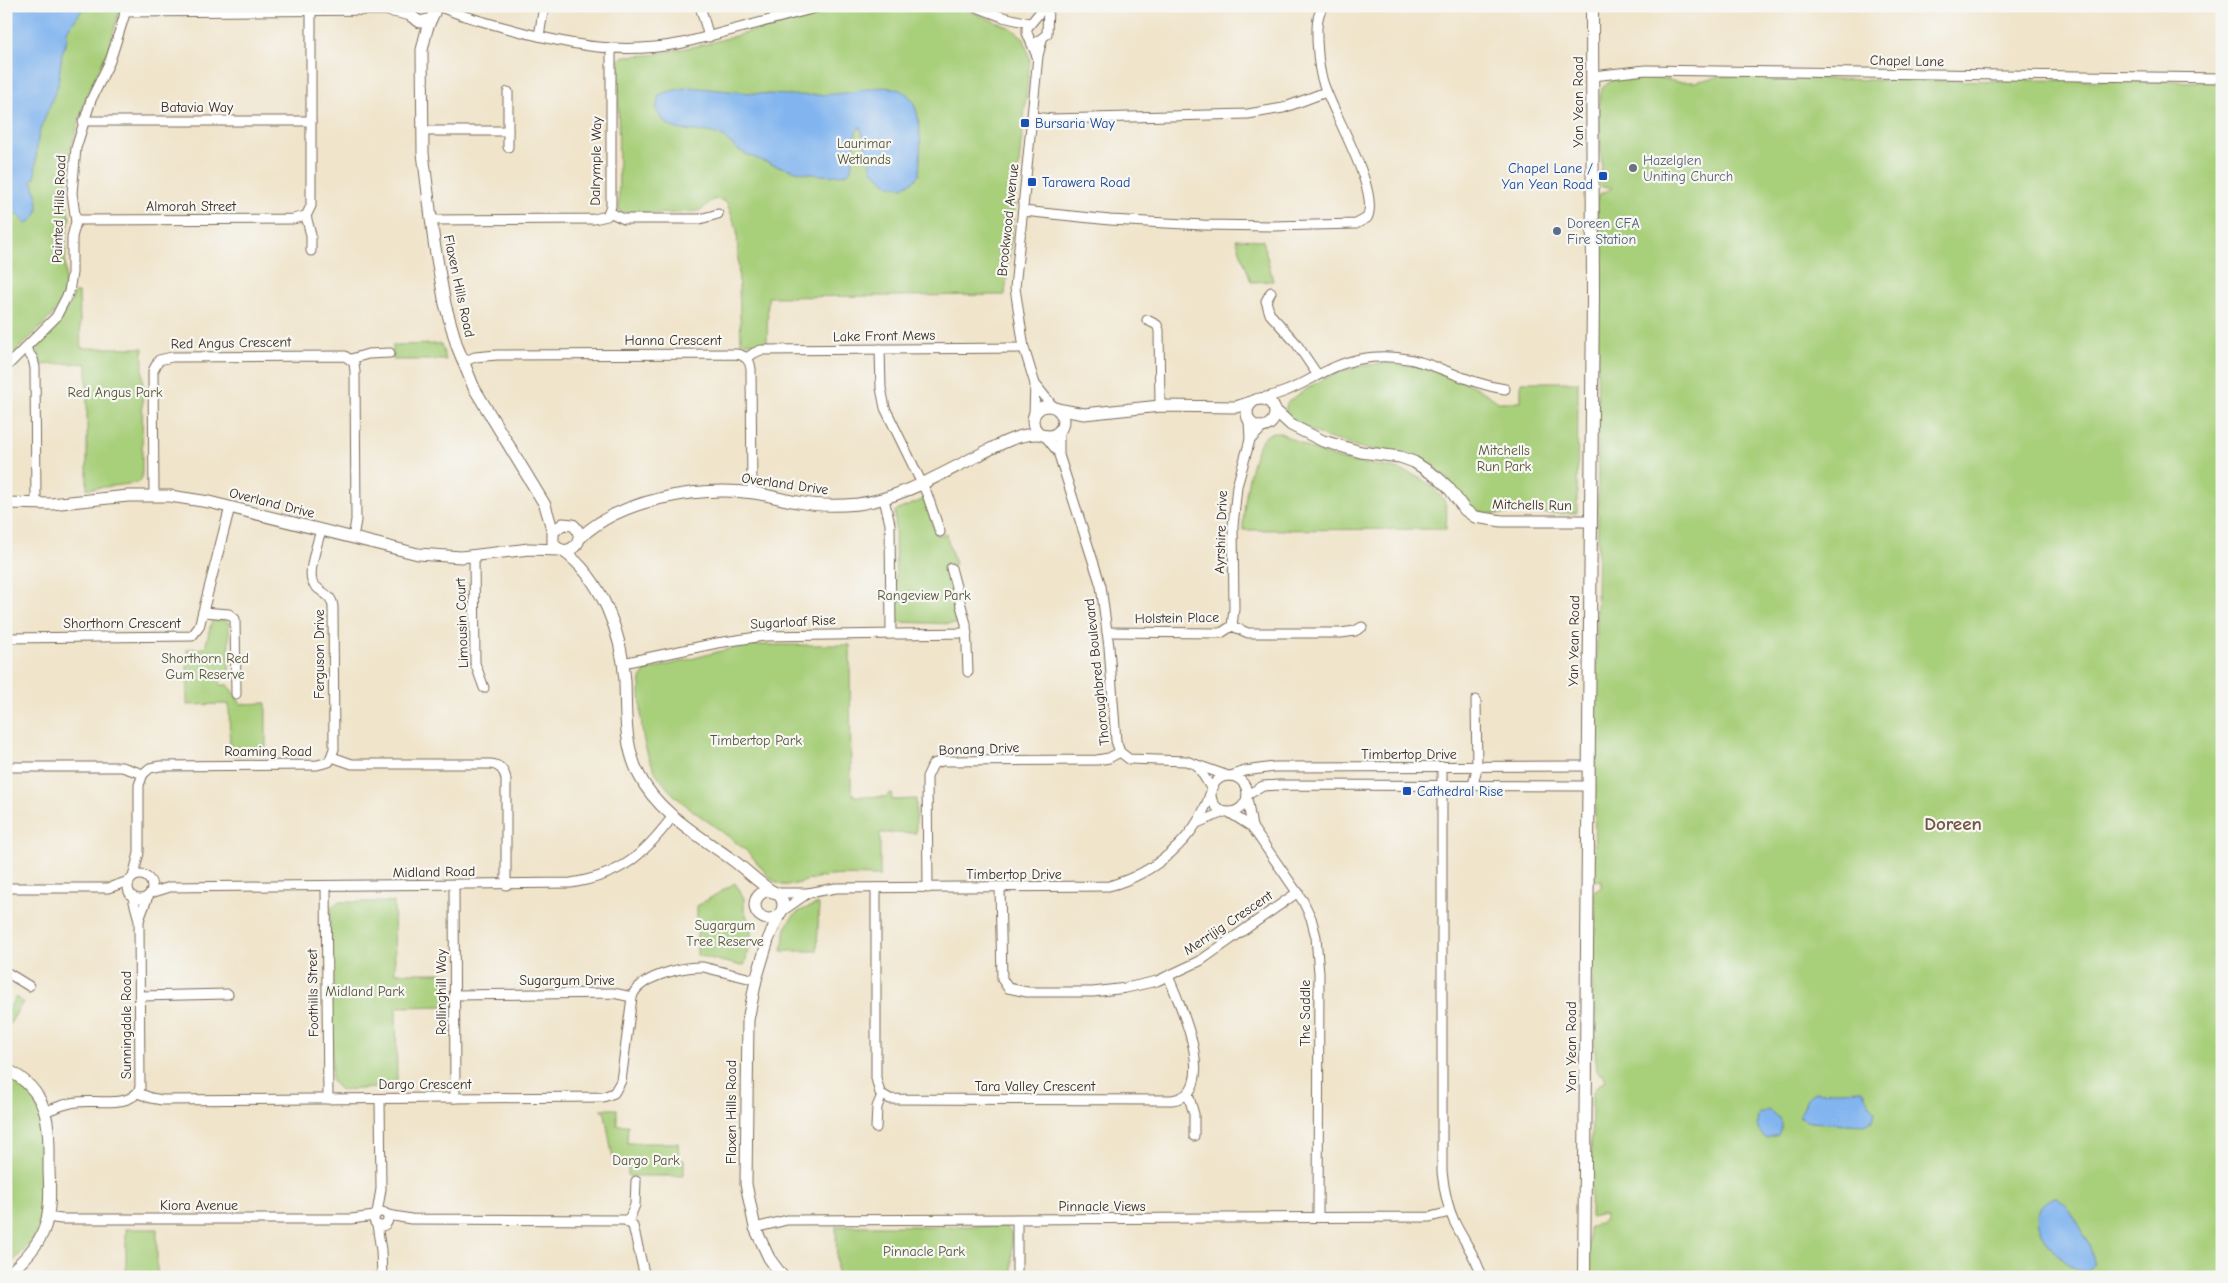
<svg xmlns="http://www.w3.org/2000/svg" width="2228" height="1283" font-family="'Comic Neue',sans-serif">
  <rect width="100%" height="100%" fill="#f6f6f2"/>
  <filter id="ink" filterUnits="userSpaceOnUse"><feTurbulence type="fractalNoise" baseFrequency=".02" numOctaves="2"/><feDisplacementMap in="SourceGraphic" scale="10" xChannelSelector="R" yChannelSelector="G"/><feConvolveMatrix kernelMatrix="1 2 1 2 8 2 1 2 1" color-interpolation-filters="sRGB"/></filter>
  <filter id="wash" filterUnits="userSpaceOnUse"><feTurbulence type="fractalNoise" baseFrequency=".0096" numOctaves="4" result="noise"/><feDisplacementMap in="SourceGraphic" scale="20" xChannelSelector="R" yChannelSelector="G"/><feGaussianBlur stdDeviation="1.12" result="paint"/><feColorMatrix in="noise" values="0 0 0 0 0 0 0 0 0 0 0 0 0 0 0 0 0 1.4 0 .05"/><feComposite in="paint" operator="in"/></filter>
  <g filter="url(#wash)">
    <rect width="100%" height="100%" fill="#f0e4ca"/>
    <!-- green -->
    <g fill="#a8cf7a" stroke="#727c4c">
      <path d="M6,6H118L119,13L109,48L85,100L68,159L66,202L70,219L66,236L65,286L61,302L51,317L6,361Z"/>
      <path d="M843,6H957L1011,28L1024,38L1030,60L1005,295L768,297L767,343H741L737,230L727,203C708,192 709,210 697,211C674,215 649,213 626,213L619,211L618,60L625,56L652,55L706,44Z"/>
      <path d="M1643,74L1677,82H1695L1721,76L1913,81L2070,80L2222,82V1277H1588L1589,1228L1604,1220V1214L1590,1217L1592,1094L1596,1087L1606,1080L1603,1074H1599L1597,1070L1592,1020L1593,894L1595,890L1601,888L1602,880L1595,881L1594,878L1598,516L1597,201L1600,194L1611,189V187H1602L1599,184L1602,166L1598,107L1602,88L1616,77Z"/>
      <path d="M1236,239L1263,240L1273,281L1251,282Z"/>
      <path d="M74,293H79L81,348H143L142,463V478L138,483L87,489V364L78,363L41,365L39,354L34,347C51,330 67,316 74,293Z"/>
      <path d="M441,344L446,360H393V345Z"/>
      <path d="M1391,363C1427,367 1470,379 1498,402H1521V382H1578L1577,513L1494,514L1477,511L1468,507L1447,478L1422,460L1406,453L1365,449L1325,437L1284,417L1287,403C1322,376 1347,365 1391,363Z"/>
      <path d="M1281,433C1301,444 1321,455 1344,460C1376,468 1407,464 1433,488C1437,492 1443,497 1445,503C1448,509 1446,522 1446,529L1243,530C1243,511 1250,442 1269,434C1272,433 1277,433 1281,433Z"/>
      <path d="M925,499L936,535L946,534L955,564L945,567L960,619L957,624L897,622L896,618L895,511Z"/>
      <path d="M212,620H225L229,623V675L221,676L220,685H228L241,704L266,703V754L230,755L229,704L187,705V649L205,648Z"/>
      <path d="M744,645H850L851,789L854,796L885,797L891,792L892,800L916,799V833H880V876C861,876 841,874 823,877C810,878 795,887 782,885C769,882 756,858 744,849C691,804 642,793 641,711C641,698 637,682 645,671Z"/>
      <path d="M735,883L744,898V910L751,926V938L745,964L741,966L697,955V906Z"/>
      <path d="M337,902H394L395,973H445L446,1006L396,1007L397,1087L340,1090L332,1082L330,909Z"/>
      <path d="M819,904L817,951H782C786,920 788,913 819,904Z"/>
      <path d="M16,997L23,1002L6,1030V1013Z"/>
      <path d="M6,1076L19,1083L34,1100L44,1126L45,1193L44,1213L38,1231L30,1244L6,1269Z"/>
      <path d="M601,1109H617V1125H628L627,1143H678L679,1160H684V1176H628V1161L613,1160L605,1114Z"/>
      <path d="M836,1226H1005L1012,1234V1277H837Z"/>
      <path d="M126,1229H157V1273L166,1274V1277H126Z"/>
    </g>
    <!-- water -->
    <g fill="#82b5ef" stroke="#5e7086">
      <path d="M6,6H85L67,31V39L62,54L58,85L40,130L37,144L35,178L32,179C36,196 46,214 26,224L18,214H12L6,219Z"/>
      <path d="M689,87C741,92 811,101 862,90C876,87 897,84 909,96C923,111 921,155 919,175L914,181L902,187L889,185L872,170L860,126L856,132L851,169L848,173C823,182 763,164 740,151C733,147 727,138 719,135C694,125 671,141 656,109L659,95L667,92Z"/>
      <path d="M1862,1090L1875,1113L1871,1122L1865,1125L1808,1122L1799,1117L1807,1099L1815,1092Z"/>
      <path d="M1768,1110L1779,1118L1782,1126L1778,1135L1767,1138C1757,1134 1755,1124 1759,1114Z"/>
      <path d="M2057,1198C2072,1206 2093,1248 2094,1264L2086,1271C2054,1269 2014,1203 2057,1198Z"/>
    </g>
  </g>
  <g filter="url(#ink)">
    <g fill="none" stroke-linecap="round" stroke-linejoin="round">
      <!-- minor casing -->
      <g stroke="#7a6b5a" stroke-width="11">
        <g id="minor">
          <path d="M438,6C463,17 488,23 514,30C574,46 622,55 683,43L823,6"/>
          <path d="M700,6L709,37"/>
          <path d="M974,6L1003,17L1029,23"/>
          <path d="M388,11L411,16"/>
          <path d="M125,12L386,10L404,6"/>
          <path d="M539,36L544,6"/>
          <path d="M1038,41L1047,34L1048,6"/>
          <path d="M1037,56L1027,33V28L1045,6"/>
          <path d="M1593,76L1646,70L2222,78"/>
          <path d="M508,92V147"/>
          <path d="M1033,117L1052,119L1248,114L1283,108L1326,92"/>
          <path d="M83,121H311"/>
          <path d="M423,131H508"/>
          <path d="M1023,211L1110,220L1203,225L1273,226L1356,224L1367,218C1381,192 1332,112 1323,82C1318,68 1318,54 1317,40C1317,28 1316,17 1323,6"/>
          <path d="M609,212L624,219H700L718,214"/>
          <path d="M306,216L311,235V251"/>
          <path d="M76,220L293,219L306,216L311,206V11"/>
          <path d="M431,220L594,219L607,216L611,206V50"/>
          <path d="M1271,292L1266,301L1270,314L1296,343L1317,374"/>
          <path d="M1147,320L1157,325L1159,330L1160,406"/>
          <path d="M25,348L33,359L35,368L36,504"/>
          <path d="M880,349L881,388L885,408L927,494L940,532"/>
          <path d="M747,358L754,353L761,350L1024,348"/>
          <path d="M351,359L368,354L390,353"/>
          <path d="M463,362L475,357L497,355L736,354C745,355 750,360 751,369L752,492"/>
          <path d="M6,367L56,317L69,292L72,273V237L76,222L72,193L76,148L91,100L110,61L124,17L125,6"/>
          <path d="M1035,384L1054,408"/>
          <path d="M1260,398C1296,394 1323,366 1360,359C1422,348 1451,381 1505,389"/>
          <path d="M1034,414L1035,384L1024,348L1015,288L1038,56L1042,40"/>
          <path d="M1249,421L1250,440"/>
          <path d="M1059,431V455L1101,586L1109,647L1116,741L1120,752L1129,759L1186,761L1228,776"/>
          <path d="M1045,436L1058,452"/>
          <path d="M154,495L153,371L159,360L172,357L345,356L354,363L355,372L356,520L353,538"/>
          <path d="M884,499L890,524L891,633"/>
          <path d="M474,556L475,663L484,688"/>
          <path d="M951,568L966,624L968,672"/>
          <path d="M203,612L229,614L235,619L236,694"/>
          <path d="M1232,626L1234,609L1233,526L1237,486L1250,440L1263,427"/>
          <path d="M1107,632L1221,633L1232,626L1248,633H1341L1355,631L1362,627"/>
          <path d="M6,638L192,636L199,627L230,507"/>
          <path d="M623,663L717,643L764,636L967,633"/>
          <path d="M332,757L352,764H491C500,765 505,771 506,780V885"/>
          <path d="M1197,765L1211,788"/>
          <path d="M6,767H122L143,774L150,768L160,766L317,765L329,762L334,749L333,607C332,592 317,593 312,581C308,569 318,542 321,530"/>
          <path d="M1442,768V1172C1444,1189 1447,1206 1454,1221C1463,1240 1476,1256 1482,1277"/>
          <circle cx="1229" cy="794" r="18"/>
          <path d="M1231,776L1245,771L1274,767L1587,766"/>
          <path d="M1473,785L1477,768L1476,700"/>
          <path d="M1247,795L1263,786L1279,785L1587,786"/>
          <path d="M1247,798L1252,827"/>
          <path d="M1230,813L1252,827L1303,901L1311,918L1316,937L1319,973L1318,1217"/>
          <path d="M1197,823L1224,812"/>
          <circle cx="140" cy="887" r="12"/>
          <path d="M133,877L139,853V785L143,774"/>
          <path d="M454,885L455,1098"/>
          <path d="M326,886L328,1099"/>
          <path d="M6,888H108L129,881"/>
          <path d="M876,888V1078L880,1093L890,1099L1172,1100C1222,1094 1179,1002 1168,976"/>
          <path d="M928,888L927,777L933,764L942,761L1097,760L1109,758L1120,752"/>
          <path d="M1000,888L1002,979L1008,988L1027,992H1093L1126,988L1157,981L1200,961L1298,892"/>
          <path d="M151,893L170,887L571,883C621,875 643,856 673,816"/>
          <path d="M776,893H808L836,888L1109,886C1153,874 1196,840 1210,794"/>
          <path d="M782,911L808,893"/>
          <path d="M139,920L148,896"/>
          <path d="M6,972L29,986"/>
          <path d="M455,995L613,993L632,997C638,977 683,966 703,967L756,980"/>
          <path d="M140,996L228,994"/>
          <path d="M138,1093L151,1098L162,1100L603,1097L614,1093L621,1081L632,997"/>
          <path d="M1188,1094L1194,1114V1136"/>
          <path d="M46,1111C56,1108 66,1103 77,1102C95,1099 131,1109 140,1088L139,920L133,898"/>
          <path d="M876,1128L877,1107L882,1095"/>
          <circle cx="381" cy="1219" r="7"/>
          <path d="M377,1213L381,1189L380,1099"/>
          <path d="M388,1215L411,1219L625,1220L633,1226L645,1277"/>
          <path d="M47,1217L61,1219H351L375,1216"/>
          <path d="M1017,1220V1277"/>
          <path d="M628,1222L635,1205L636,1181"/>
          <path d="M377,1225L381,1250L382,1277"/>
          <path d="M755,1228L787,1220L1430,1217L1450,1212"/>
        </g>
      </g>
      <!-- tertiary casing -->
      <g stroke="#7a6b5a" stroke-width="13">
        <g id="tertiary">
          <path d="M410,6L411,16L420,22L431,19L434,13V6"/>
          <path d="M431,19L427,29L422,50L423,153L434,242L445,304L457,346L474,388L545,505L553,532V543C565,562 591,540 573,525L563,524L553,532"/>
          <circle cx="1261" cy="413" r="14"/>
          <circle cx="1048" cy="421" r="15"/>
          <path d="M1057,409L1084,414L1160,406L1236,407L1251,402"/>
          <path d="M1276,411L1291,425L1323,441L1361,452L1400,457L1414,462L1437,477L1448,487L1465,510L1475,517L1502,521H1591"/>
          <path d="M6,503L51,504L128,496H170L209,502L418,554L461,557L529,549L559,550"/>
          <path d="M580,538C620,499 699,486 754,493C769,495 783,500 798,502C818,506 838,506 858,504C901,498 939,475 977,456C997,446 1017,433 1040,434"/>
          <path d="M563,551C602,578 622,635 625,681C626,714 624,745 639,775C658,813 700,836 734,861C747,871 759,883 773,892"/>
          <circle cx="769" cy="905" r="14"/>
          <path d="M779,915L768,940L756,980L748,1020L746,1184L755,1228L769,1258L783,1277"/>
          <path d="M6,1069C52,1092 49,1127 49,1171C50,1191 51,1213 43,1232C35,1250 20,1263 6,1277"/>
        </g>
      </g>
      <!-- secondary casing -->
      <g stroke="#7a6b5a" stroke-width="14">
        <path id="secondary" d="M1584,1277L1593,296L1592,6"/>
      </g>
      <!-- minor -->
      <use href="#minor" stroke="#fff" stroke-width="9"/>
      <!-- tertiary -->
      <use href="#tertiary" stroke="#fff" stroke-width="11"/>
      <!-- secondary -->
      <use href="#secondary" stroke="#fff" stroke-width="12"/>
    </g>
  </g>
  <!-- markers -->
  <g fill="#1a4fb4" stroke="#f6f6f2" stroke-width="2">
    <rect x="1020" y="118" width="10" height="10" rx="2.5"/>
    <rect x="1598" y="171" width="10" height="10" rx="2.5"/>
    <rect x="1027" y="177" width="10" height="10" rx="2.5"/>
    <rect x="1402" y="786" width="10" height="10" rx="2.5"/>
  </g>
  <circle fill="#6b7280" stroke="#f6f6f2" stroke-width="2" cx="1633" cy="168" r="5"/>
  <circle fill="#5c6f8a" stroke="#f6f6f2" stroke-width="2" cx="1557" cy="231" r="5"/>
  <g text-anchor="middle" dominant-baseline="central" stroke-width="4.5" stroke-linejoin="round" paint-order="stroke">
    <!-- street labels -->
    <g font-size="14" fill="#3b2a1e" stroke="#f6f6f2">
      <text transform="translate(1907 61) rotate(1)">Chapel Lane</text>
      <text transform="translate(1578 102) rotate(-90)">Yan Yean Road</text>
      <text x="197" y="107">Batavia Way</text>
      <text transform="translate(596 161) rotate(-89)">Dalrymple Way</text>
      <text x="191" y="206">Almorah Street</text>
      <text transform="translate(59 209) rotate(-88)">Painted Hills Road</text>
      <text transform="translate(1008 220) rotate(-84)">Brookwood Avenue</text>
      <text transform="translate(459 286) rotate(78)">Flaxen Hills Road</text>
      <text transform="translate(884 336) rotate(-1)">Lake Front Mews</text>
      <text x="673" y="340">Hanna Crescent</text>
      <text transform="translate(231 343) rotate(-1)">Red Angus Crescent</text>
      <text transform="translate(785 484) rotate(8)">Overland Drive</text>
      <text transform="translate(272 503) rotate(14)">Overland Drive</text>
      <text transform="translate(1532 505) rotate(1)">Mitchells Run</text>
      <text transform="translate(1221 532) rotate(-88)">Ayrshire Drive</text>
      <text transform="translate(1177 618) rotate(-1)">Holstein Place</text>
      <text transform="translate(793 622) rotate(-3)">Sugarloaf Rise</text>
      <text x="122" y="623">Shorthorn Crescent</text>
      <text transform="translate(462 623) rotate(-92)">Limousin Court</text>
      <text transform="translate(1574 641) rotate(-89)">Yan Yean Road</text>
      <text transform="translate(319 654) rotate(-90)">Ferguson Drive</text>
      <text transform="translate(1097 672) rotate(-96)">Thoroughbred Boulevard</text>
      <text transform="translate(979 749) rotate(-2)">Bonang Drive</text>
      <text x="268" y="751">Roaming Road</text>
      <text x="1409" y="754">Timbertop Drive</text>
      <text transform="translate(434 872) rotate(-1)">Midland Road</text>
      <text x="1014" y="874">Timbertop Drive</text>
      <text transform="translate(1228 923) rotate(-34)">Merrijig Crescent</text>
      <text x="567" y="980">Sugargum Drive</text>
      <text transform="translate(441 992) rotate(-90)">Rollinghill Way</text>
      <text transform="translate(313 993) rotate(-91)">Foothills Street</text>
      <text transform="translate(1305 1013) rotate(-90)">The Saddle</text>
      <text transform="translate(126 1025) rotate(-90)">Sunningdale Road</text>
      <text transform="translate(1571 1047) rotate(-90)">Yan Yean Road</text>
      <text x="425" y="1084">Dargo Crescent</text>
      <text x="1035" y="1086">Tara Valley Crescent</text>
      <text transform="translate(731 1112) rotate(-90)">Flaxen Hills Road</text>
      <text x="199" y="1205">Kiora Avenue</text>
      <text x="1102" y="1206">Pinnacle Views</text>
    </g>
    <!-- transit labels -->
    <g font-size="14" fill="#164399" stroke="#f6f6f2" text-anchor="start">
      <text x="1035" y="123">Bursaria Way</text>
      <text x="1593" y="168" text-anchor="end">Chapel Lane /<tspan x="1593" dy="16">Yan Yean Road</tspan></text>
      <text x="1042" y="182">Tarawera Road</text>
      <text x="1417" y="791">Cathedral Rise</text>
    </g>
    <!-- park labels -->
    <g font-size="14" fill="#565335" stroke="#f6f6f2">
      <text x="864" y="143">Laurimar<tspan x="864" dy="16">Wetlands</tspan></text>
      <text x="115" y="392">Red Angus Park</text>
      <text x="1504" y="450">Mitchells<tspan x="1504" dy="16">Run Park</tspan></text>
      <text x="924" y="595">Rangeview Park</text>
      <text x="205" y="658">Shorthorn Red<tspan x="205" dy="16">Gum Reserve</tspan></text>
      <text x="756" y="740">Timbertop Park</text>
      <text x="725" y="925">Sugargum<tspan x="725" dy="16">Tree Reserve</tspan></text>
      <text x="365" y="991">Midland Park</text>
      <text x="646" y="1160">Dargo Park</text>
      <text x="924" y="1251">Pinnacle Park</text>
    </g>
    <!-- worship labels -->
    <g font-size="14" fill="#5b616d" stroke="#f6f6f2" text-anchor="start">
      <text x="1643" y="160">Hazelglen<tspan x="1643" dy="16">Uniting Church</tspan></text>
    </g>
    <!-- service labels -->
    <g font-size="14" fill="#4e5e75" stroke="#f6f6f2" text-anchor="start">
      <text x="1567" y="223">Doreen CFA<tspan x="1567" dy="16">Fire Station</tspan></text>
    </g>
    <!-- district labels -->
    <g font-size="19" font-weight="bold" fill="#725742" stroke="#f6f6f2">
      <text x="1953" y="824">Doreen</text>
    </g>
  </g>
  <!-- margin -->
  <rect width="2228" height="1283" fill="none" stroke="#f6f6f2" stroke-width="25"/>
</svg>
